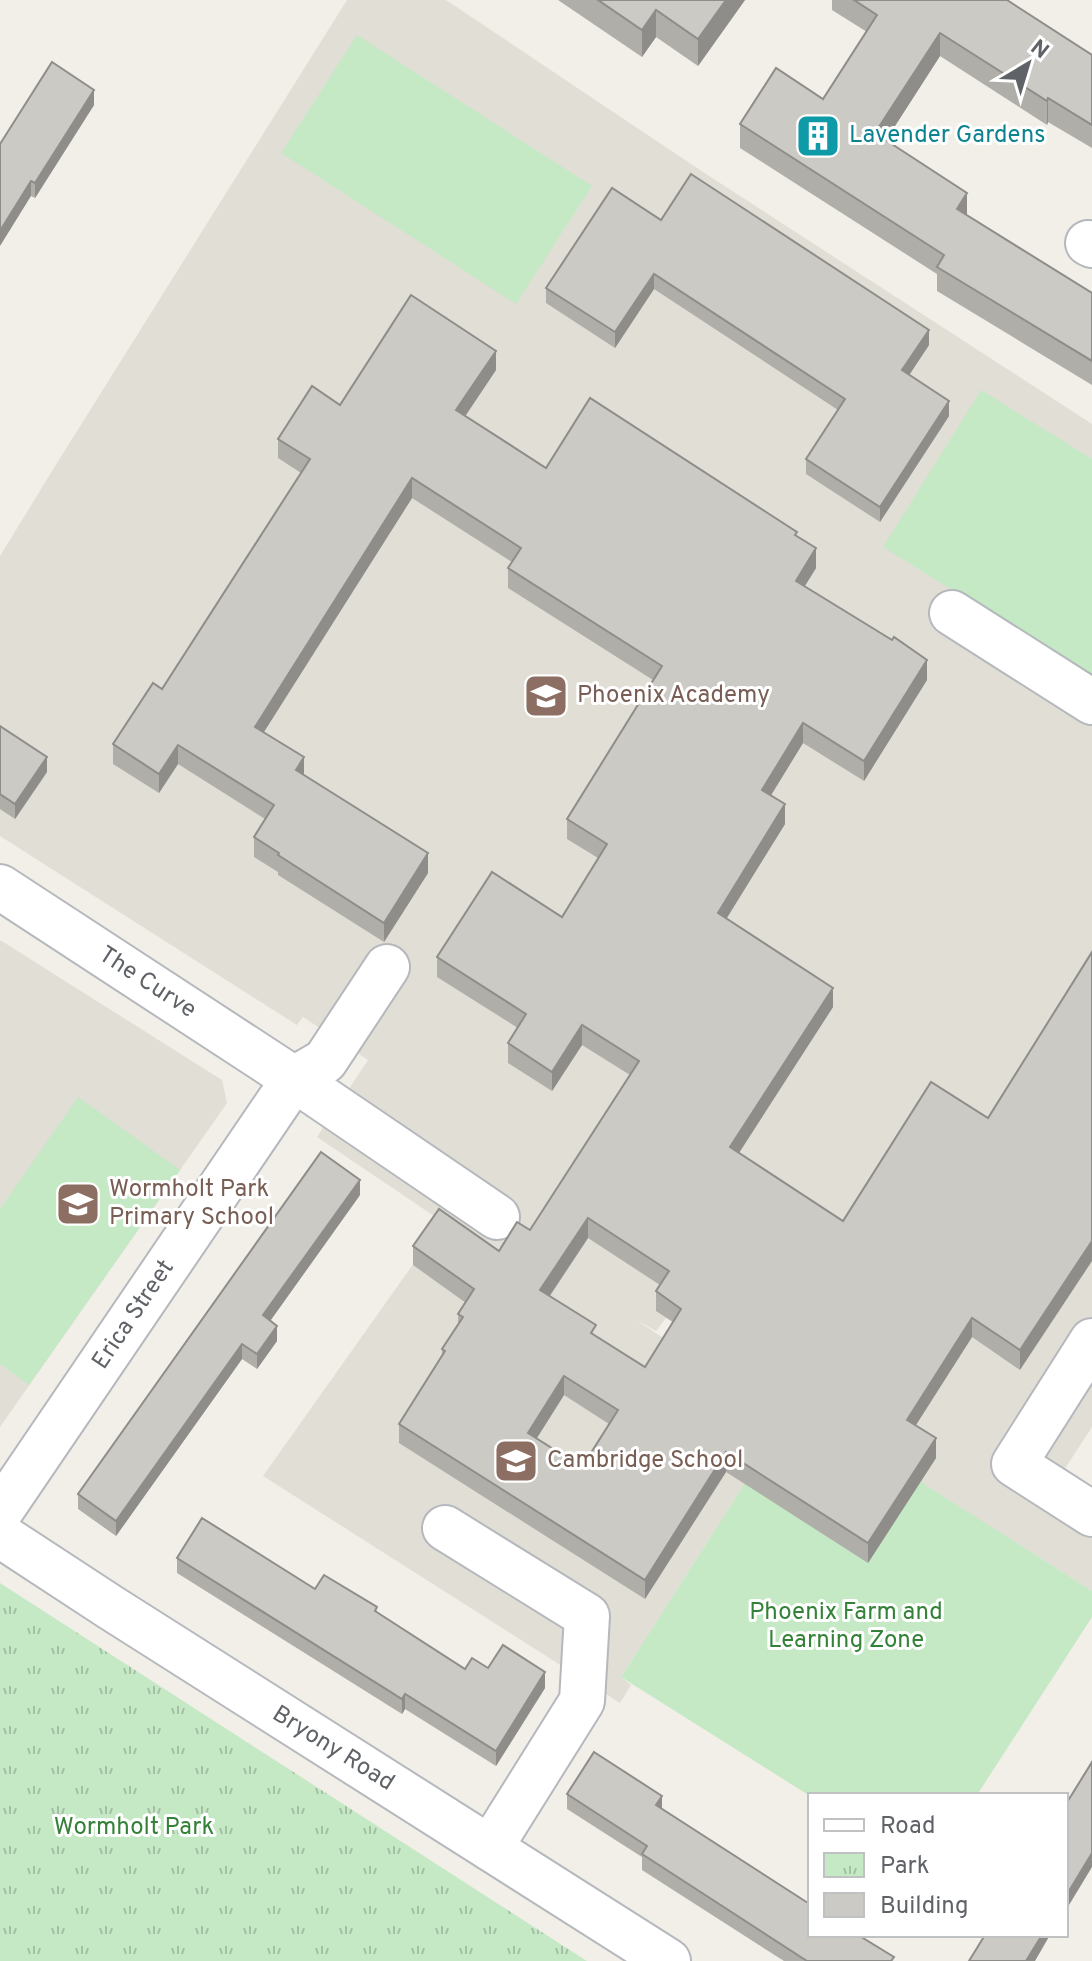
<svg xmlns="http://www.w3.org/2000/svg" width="1092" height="1961" font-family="Overpass,sans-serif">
  <defs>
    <pattern id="park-tufts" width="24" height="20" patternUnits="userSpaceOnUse" patternTransform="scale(2)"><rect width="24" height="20" fill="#c5e8c5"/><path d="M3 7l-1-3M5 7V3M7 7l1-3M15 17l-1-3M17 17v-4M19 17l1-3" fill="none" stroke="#a3c0a4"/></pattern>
  </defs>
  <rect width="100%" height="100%" fill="#f1efe8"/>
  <!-- education -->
  <g fill="#e1ded6">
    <path d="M347,0H446L706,174L1092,424V1427L1064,1470L1092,1488V1591L920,1482L936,1458L777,1389L666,1318L656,1331L636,1320L786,1419L621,1677L631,1685L620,1703L263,1476L443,1222L317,1137L368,1060L303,1017L297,1025L0,836V556L57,463Z"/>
    <path d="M0,940L222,1080L227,1103L0,1427Z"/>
  </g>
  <!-- park -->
  <path fill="url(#park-tufts)" d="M0,1583L579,1956L587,1961H0Z"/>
  <!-- garden -->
  <g fill="#c5e8c5">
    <path d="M357,35L592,186L516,304L281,153Z"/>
    <path d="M981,390L1092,459V677L883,547Z"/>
    <path d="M78,1097L180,1170L29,1385L0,1364V1209Z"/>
    <path d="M809,1383L831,1390L936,1458L921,1482L1092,1591V1617L977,1795L810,1796L621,1677Z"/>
  </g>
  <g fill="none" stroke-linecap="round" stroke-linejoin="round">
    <!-- minor casing -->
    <g stroke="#b5b8bc" stroke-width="48">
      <g id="minor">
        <path d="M1088,243L1092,245"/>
        <path d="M952,613L1092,702"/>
        <path d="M0,887L294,1079L497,1217"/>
        <path d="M1092,1341L1014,1464L1092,1514"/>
        <path d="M0,1512L294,1079L325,1061L387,967"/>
        <path d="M445,1528L587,1616L582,1701L490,1848"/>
        <path d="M0,1535L110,1607L668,1961"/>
      </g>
    </g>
    <!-- minor -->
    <use href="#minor" stroke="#fff" stroke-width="44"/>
  </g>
  <!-- wall -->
  <g fill="#afaea9" fill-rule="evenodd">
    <path d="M558,0H745L698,66L656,37L642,57Z"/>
    <path d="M832,0H1007L1092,55V148L1048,122L1047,125L940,56L886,140L967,216L1092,293V385L937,291V274L740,148V124L823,99L867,32L832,10Z"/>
    <path d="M94,105L35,198L31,196L0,144Z"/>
    <path d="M661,220L929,345L909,375L949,416L880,522L806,474V459L838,410L654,289L615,348L546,303V288Z"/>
    <path d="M496,370L465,416L546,468L797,537L816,568L805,586L927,680L864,781L803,743L771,795L785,824L727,918L833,1007L738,1153L843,1221L988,1118L1092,952L1020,1370L972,1337L916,1425L936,1458L868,1563L726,1472L645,1599L399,1443V1424L442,1356V1349L458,1324V1314L466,1303L413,1265V1246L499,1251L530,1230L630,1075L582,1045L552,1091L508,1063V1043L518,1028L437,977V957L562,917L598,858L567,839V819L653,680L508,588V568L512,562L412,498L264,732L304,776L428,873L384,942L278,875V872L254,857V837L265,819L178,764L159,793L113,764V744L162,689L301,473L278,458V439L340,405ZM588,1238L660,1285L656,1291V1311L673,1322L645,1367L596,1336L550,1296ZM564,1395L609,1424L582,1467L537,1438Z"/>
    <path d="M0,726L47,772L15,819L0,809Z"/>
    <path d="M360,1195L270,1321L277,1341L257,1369L242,1359L116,1536L78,1509V1494Z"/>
    <path d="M177,1558L315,1589L377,1612L465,1669L488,1668L545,1688L496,1766L405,1709L402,1714L177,1573Z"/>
    <path d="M567,1794L662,1809L810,1935L894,1961H784L642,1870V1857L567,1809Z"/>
  </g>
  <!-- shaded-wall -->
  <g fill="#8f8d8a">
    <path d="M726,0H745L698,66V39Z"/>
    <path d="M656,10V37L642,57V30Z"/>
    <path d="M940,33V56L875,157V133Z"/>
    <path d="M94,90V105L35,198V183Z"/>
    <path d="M1048,98V122L1047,125V101Z"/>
    <path d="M31,181V196L0,246V231Z"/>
    <path d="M967,193V216L957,209Z"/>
    <path d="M654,274V289L615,348V332Z"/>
    <path d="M929,330V345L902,386V370Z"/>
    <path d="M496,351V370L456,430V410Z"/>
    <path d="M949,401V416L880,522V507Z"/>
    <path d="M412,478V498L255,746V727Z"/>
    <path d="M816,548V568L796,600V581Z"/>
    <path d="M927,660V680L864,781V761Z"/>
    <path d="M803,723V743L762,810V790Z"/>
    <path d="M178,745V764L159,793V774Z"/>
    <path d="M47,757V772L15,819V804Z"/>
    <path d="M304,757V777L296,770Z"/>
    <path d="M785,804V824L718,932V913Z"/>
    <path d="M428,853V873L384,942V923Z"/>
    <path d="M833,988V1007L730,1167V1147Z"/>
    <path d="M582,1025V1045L552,1091V1072Z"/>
    <path d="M360,1180V1195L263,1331V1315Z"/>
    <path d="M588,1218V1238L540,1310V1290Z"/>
    <path d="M1092,1241V1261L1020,1370V1350Z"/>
    <path d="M972,1318V1337L907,1439V1420Z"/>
    <path d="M277,1326V1341L257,1369V1354Z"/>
    <path d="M242,1344V1359L116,1536V1521Z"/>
    <path d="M564,1376V1395L528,1452V1433Z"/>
    <path d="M936,1438V1458L868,1563V1543Z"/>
    <path d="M726,1452V1472L645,1599V1580Z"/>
    <path d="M545,1672V1688L496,1766V1751Z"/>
    <path d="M405,1694V1709L402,1714V1699Z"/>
    <path d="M662,1796V1811L656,1805Z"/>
    <path d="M1092,1853V1867L1066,1910V1896Z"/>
    <path d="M1042,1935H1050L1035,1961H1026Z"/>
  </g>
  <!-- building -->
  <g fill="#cccac5" stroke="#8f8d8a" stroke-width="2" fill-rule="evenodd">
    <path d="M598,0H726L698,39L656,10L642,30Z"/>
    <path d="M854,0H1007L1092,55V125L1048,98L1047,101L940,33L875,133L967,193L957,209L1092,293V361L937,267L944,255L740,124L776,68L823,99L877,15Z"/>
    <path d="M52,62L94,90L35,183L31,181L0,231V144Z"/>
    <path d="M691,174L929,330L902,370L949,401L880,507L806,459L845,399L654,274L615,332L546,288L612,188L661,220Z"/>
    <path d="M411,295L496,351L456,410L546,468L590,398L797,532L795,535L816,548L796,581L892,640L894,637L927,660L864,761L803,723L762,790L785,804L718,913L833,988L730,1147L843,1221L931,1082L988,1118L1092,952V1241L1020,1350L972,1318L907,1420L936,1438L868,1543L726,1452L645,1580L399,1424L445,1351L442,1349L463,1317L458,1314L474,1289L413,1246L439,1209L499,1251L517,1222L530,1230L639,1061L582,1025L552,1072L508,1043L526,1014L437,957L492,872L562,917L607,844L567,819L662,666L508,568L521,548L412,478L255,727L304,757L296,770L428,853L384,923L278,855L279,853L254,837L274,805L178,745L159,774L113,744L153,683L162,689L310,459L278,439L312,386L340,405ZM588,1218L669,1271L656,1291L681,1309L645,1367L591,1333L596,1325L540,1290ZM564,1376L618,1410L582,1467L528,1433Z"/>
    <path d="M0,726L47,757L15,804L0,794Z"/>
    <path d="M321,1152L360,1180L263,1315L277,1326L257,1354L242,1344L116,1521L78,1494Z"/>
    <path d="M202,1518L315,1589L324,1575L377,1607L375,1611L465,1669L472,1658L488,1668L503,1645L545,1672L496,1751L405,1694L402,1699L177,1558Z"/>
    <path d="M594,1752L662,1796L656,1805L808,1903L810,1900V1935H858L894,1957L891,1961H807L642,1854L647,1846L567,1794Z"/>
    <path d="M1092,1762V1853L1066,1896V1804Z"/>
    <path d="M985,1935H1042L1026,1961H969Z"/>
  </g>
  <!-- icons -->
  <defs>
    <g id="building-square" transform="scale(2.3)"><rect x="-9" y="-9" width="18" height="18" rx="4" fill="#0f9aa8" stroke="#fff"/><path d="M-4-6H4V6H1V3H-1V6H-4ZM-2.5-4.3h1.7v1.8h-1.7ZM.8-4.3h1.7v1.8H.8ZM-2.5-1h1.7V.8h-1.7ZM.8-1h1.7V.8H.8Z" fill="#fff"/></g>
    <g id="school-square" transform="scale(2.3)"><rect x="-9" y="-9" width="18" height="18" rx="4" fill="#8d6e63" stroke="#fff"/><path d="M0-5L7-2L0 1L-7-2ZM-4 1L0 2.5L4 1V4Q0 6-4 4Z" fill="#fff"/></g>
  </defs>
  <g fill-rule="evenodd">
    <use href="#building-square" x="818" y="136"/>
    <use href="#school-square" x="546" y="696"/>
    <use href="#school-square" x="78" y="1204"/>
    <use href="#school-square" x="516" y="1461"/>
  </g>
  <g text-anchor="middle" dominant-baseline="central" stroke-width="6" stroke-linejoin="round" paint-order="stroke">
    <!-- culture labels -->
    <g font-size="24" fill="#0d838f" stroke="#fff" text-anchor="start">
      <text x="849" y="136">Lavender Gardens</text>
    </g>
    <!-- education labels -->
    <g font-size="24" fill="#785e54" stroke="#fff" text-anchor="start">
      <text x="577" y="696">Phoenix Academy</text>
      <text x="109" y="1190">Wormholt Park<tspan x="109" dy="28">Primary School</tspan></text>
      <text x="547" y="1461">Cambridge School</text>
    </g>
    <!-- street labels -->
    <g font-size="24" fill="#5f6368" stroke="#fff">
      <text transform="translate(147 983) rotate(33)">The Curve</text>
      <text transform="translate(134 1315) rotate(-56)">Erica Street</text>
      <text transform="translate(333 1749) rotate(32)">Bryony Road</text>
    </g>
    <!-- park labels -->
    <g font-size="24" fill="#348238" stroke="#fff">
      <text x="846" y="1613">Phoenix Farm and<tspan x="846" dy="28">Learning Zone</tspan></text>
      <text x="134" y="1828">Wormholt Park</text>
    </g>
  </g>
  <!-- legend -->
  <rect x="808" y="1793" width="260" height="144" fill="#ffffff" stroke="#bfc1c3" stroke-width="2"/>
  <rect x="824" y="1819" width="40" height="12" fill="#ffffff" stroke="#bfc1c3" stroke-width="2"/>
  <text x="880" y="1833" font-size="24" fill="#5f6368">Road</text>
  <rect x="824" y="1853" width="40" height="24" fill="url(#park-tufts)" stroke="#bfc1c3" stroke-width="2"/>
  <text x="880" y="1873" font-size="24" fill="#5f6368">Park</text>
  <rect x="824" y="1893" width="40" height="24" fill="#cccac5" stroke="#bfc1c3" stroke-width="2"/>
  <text x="880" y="1913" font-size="24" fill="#5f6368">Building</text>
  <!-- north arrow -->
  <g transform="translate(1028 64) rotate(38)" stroke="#ffffff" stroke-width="6" paint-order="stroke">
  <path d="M0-6L14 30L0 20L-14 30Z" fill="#5f6368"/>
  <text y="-12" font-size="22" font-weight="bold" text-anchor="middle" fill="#5f6368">N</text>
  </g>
</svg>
